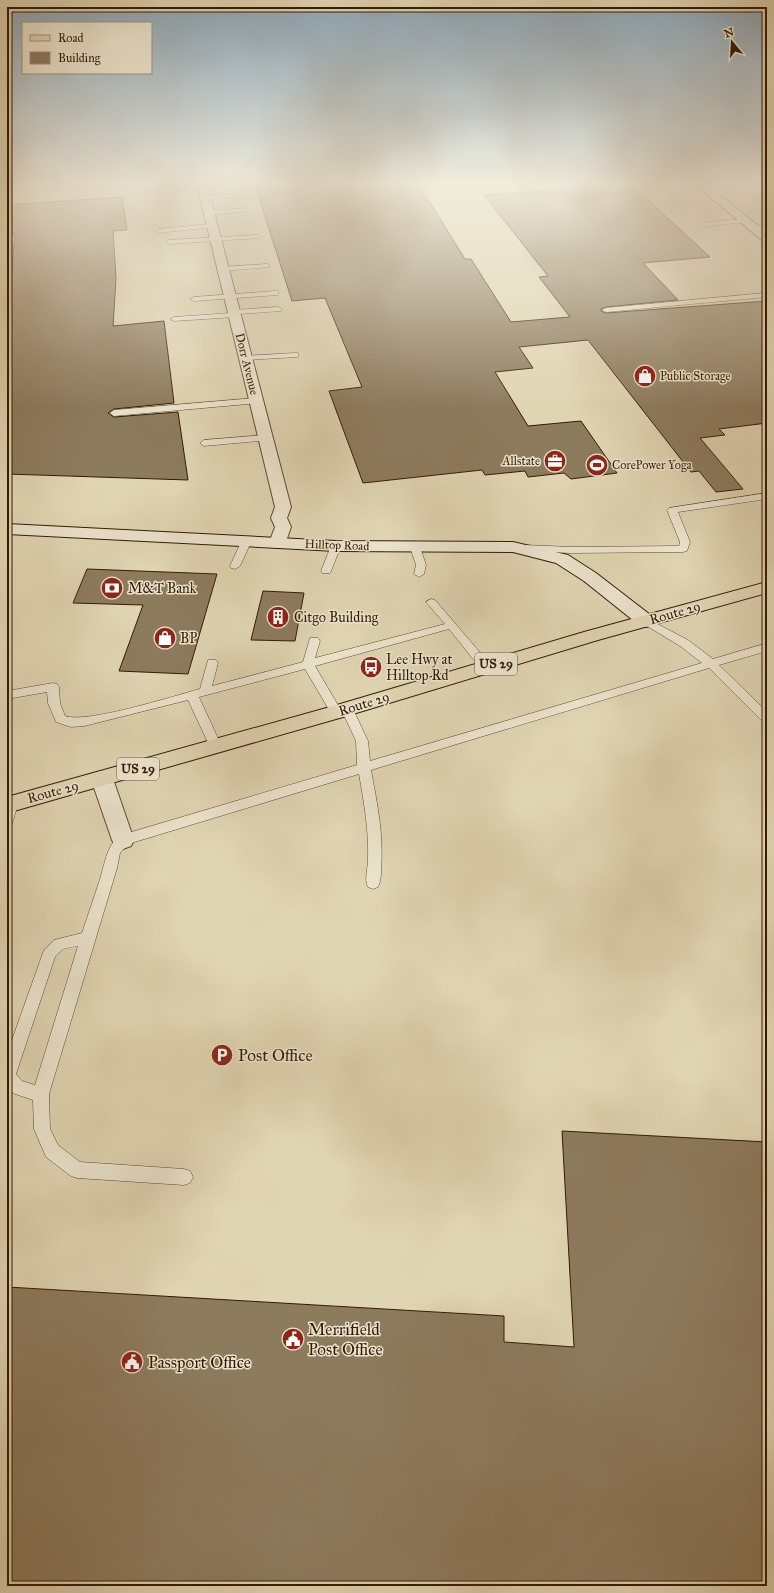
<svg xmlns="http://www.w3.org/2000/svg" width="774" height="1593" font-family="'IM FELL Great Primer',serif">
  <rect width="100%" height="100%" fill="#e0d5b2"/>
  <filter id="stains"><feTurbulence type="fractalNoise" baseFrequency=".005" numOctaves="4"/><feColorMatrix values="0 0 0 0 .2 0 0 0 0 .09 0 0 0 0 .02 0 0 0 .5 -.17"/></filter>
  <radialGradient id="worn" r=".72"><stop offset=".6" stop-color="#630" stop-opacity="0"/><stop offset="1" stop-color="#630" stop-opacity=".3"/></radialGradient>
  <!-- building -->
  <g fill="#8d7b5e" stroke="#331a04">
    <path d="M255,185H419L465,259H471L511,322L570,317L539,277L548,276L484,195L632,185L710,257L643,263L678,300L606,307L601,309V311L606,313L767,301V423L719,429L725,435L700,438L743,489L716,492L699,471L691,472L588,340L519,347L533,368L495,372L528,426L581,421L617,473L571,479L564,473L528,477L525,471L485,475L482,470L363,483L329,391L362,387L325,298L292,301Z"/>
    <path d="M122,197L127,230L113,231L116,279L113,326L164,321L174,403L114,409L108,413L114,417L178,412L188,480L7,474V288H10L15,234L7,235V205Z"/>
    <path d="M87,569L217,574L188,674L119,671L143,605L73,603Z"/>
    <path d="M263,591L304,593L295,641L251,640Z"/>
    <path d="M562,1131L767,1142V1586H7V1287L504,1316V1342L574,1347Z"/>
  </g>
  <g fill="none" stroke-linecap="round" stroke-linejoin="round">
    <!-- lane casing -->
    <g stroke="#5e4930" stroke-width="1">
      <g id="lane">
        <path d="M752,189L755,191L754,192L711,196L708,194L711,192Z"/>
        <path d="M233,194L235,195V197L205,200L202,198L205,196Z"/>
        <path d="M247,208L249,209V211L209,215L206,213L209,211Z"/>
        <path d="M744,219L747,221L746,222L701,227L698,225L701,223Z"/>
        <path d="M212,224L215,226L214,227L158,233L155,231L158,229Z"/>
        <path d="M767,225V229L753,230L750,228L753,226Z"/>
        <path d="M258,235L261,237L260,238L169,244L166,242L169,240Z"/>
        <path d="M267,264L269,265V267L223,271L219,269L223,267Z"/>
        <path d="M275,291H278V295L194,301L190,299L194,297Z"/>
        <path d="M767,293V297L606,312L602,310L606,308Z"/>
        <path d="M278,307L282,309L281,311L238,314V317H235L174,321L170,319L174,317L231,313V310H234Z"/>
        <path d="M295,353H298V357L245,360L241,358L245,356Z"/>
        <path d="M256,398L259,399L260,401L259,403L114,416L110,413L114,410Z"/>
        <path d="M266,435L269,436L270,438L269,440L204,446L200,443L204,440Z"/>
        <path d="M767,493V499L678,512L690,542L687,551L683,552L571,553L525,551L520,548L525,545L571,547L679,546L680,542L667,510L669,508Z"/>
        <path d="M246,539L251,542L240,566L235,569L231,568L230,566L241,542Z"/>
        <path d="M336,543L341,546L331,571L330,573H322L321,571L331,546Z"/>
        <path d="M415,544L420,547L426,565L424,574L419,577L414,574L416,565L410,547Z"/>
        <path d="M431,599L435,600L490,664L492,667L490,670H482L449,629L315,666L342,712L340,715H332L305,669L199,697L222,747L220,750L216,751L212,750L210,747L188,700L84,726L71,727L56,722L48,703L47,692L7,699V691L53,683L57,684L59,687L60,703L65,716C86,724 174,696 200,689L208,660H216L218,663L212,686L303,662L310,638H318L320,641L315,658L445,624L426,602Z"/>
        <path d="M646,618L688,640L713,659L767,643V651L719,665L767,712V723L763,722L709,668L371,770C377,803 384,835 381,869C381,875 381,881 378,887L373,889L368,887C364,879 368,868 368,860C369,830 364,803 359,774L128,844L120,853L117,868L49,1094L50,1129L58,1145L80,1162L184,1169L190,1171L193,1177L190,1183L184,1185L77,1178L71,1176L46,1157L34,1129L33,1100L15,1094L7,1088V1054L44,950L54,940L82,933C88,915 94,897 100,879C105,863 106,849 118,836L357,765L356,741L341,709L343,706H351L353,709L368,741L370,761L702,663L680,646L642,623L640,621L642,619ZM78,946L35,1085L22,1081L16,1074L55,957L63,949Z"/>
        <path d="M11,799L16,801L18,804L12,824L7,825V800Z"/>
      </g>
    </g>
    <!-- street casing -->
    <g stroke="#5e4930" stroke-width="2">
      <g id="street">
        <path d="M197,185H207L291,507L287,518L291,527L284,547L278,548L272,547L269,543L275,527L271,518L275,507Z"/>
        <path d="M102,771L110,773L113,779L134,840L131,846L123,849L115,846L112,840L91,779L94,773Z"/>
      </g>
    </g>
    <!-- secondary casing -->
    <g stroke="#331a04" stroke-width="2">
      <g id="secondary">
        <path d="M696,185H707L767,233V242L763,241Z"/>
        <path d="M7,524L336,541L513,542L568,555L596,573L653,617L655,621L653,625L646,627L639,625L584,581L556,563L513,552L336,551L7,534Z"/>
      </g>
    </g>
    <!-- primary casing -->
    <g stroke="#331a04" stroke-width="2">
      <path id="primary" d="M767,582V593L598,640L343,717L7,813V797L330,707L584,632Z"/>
    </g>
    <!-- lane -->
    <use href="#lane" fill="#ebe4cd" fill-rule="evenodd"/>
    <!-- street -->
    <use href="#street" fill="#ebe4cd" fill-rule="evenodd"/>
    <!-- secondary -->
    <use href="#secondary" fill="#ebe4cd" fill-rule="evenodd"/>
    <!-- primary -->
    <use href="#primary" fill="#e0d5b2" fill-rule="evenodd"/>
  </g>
  <!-- sky -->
  <linearGradient id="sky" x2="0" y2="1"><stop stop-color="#8da8bb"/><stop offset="0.45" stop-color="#f1ecdc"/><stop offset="1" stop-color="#f1ecdc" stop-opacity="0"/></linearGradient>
  <rect width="774" height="408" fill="url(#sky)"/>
  <!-- icons -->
  <defs>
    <g id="shop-disc" transform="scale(1.15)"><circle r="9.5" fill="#8f2418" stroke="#ebe4cd"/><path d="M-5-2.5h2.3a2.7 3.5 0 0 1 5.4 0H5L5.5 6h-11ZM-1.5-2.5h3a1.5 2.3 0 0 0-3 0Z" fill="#fff"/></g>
    <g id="office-disc" transform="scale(1.15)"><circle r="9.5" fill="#8f2418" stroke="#ebe4cd"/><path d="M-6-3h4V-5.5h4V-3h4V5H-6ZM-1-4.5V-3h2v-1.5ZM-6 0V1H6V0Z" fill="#fff"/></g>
    <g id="stadium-disc" transform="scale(1.15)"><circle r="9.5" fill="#8f2418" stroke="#ebe4cd"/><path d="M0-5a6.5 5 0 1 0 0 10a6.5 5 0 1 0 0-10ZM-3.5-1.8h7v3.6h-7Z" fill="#fff"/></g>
    <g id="bank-disc" transform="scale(1.15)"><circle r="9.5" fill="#8f2418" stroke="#ebe4cd"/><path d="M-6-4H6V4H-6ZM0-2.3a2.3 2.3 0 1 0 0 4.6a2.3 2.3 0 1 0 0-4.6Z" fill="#fff"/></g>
    <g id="building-disc" transform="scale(1.15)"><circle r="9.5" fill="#8f2418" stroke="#ebe4cd"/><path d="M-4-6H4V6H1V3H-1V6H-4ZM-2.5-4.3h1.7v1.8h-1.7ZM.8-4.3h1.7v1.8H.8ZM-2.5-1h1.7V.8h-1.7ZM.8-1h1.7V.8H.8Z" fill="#fff"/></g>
    <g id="bus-disc" transform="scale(1.15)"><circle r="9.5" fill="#8f2418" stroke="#ebe4cd"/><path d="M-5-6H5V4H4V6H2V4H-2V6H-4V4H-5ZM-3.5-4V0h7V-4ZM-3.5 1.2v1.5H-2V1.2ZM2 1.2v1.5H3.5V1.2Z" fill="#fff"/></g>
    <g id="parking-disc" transform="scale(1.15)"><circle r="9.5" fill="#8f2418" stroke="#ebe4cd"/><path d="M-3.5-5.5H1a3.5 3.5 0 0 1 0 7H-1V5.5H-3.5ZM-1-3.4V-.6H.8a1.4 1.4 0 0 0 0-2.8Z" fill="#fff"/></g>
    <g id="civic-disc" transform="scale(1.15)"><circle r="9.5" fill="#8f2418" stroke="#ebe4cd"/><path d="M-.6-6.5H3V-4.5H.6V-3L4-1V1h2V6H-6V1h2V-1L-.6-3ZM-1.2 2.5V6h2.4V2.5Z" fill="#fff"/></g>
  </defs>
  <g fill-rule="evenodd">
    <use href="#shop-disc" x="645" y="376"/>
    <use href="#office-disc" x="555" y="461"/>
    <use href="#stadium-disc" x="597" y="465"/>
    <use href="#bank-disc" x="112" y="588"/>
    <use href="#building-disc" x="278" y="617"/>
    <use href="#shop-disc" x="165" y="638"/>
    <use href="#bus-disc" x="371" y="667"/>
    <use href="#parking-disc" x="222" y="1055"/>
    <use href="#civic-disc" x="293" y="1339"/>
    <use href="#civic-disc" x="132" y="1362"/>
  </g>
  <g text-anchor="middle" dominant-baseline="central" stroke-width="3" stroke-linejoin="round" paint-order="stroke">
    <!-- far-street labels -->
    <g font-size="12" fill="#331a04" stroke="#ebe4cd">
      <text transform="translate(247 364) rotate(76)">Dorr Avenue</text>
      <text transform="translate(337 545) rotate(2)">Hilltop Road</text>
    </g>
    <!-- far-poi labels -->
    <g font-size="12" fill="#331a04" stroke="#ebe4cd" text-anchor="start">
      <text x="660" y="376">Public Storage</text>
      <text x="540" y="461" text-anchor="end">Allstate</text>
      <text x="612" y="465">CorePower Yoga</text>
    </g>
    <!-- shield labels -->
    <g fill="#ebe4cd" stroke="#6a5740" stroke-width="1">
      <rect x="475" y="653" width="42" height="22" rx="3"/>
      <rect x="117" y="758" width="42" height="22" rx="3"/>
    </g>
    <g font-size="13" font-weight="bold" fill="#331a04">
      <text x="496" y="664">US 29</text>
      <text x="138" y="769">US 29</text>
    </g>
    <!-- poi labels -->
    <g font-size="14" fill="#331a04" stroke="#ebe4cd" text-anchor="start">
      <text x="128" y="588">M&amp;T Bank</text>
      <text x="294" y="617">Citgo Building</text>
      <text x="180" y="638">BP</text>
      <text x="386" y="659">Lee Hwy at<tspan x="386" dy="16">Hilltop Rd</tspan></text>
    </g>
    <!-- street labels -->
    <g font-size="14" fill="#331a04" stroke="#ebe4cd">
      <text transform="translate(675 613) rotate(-16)">Route 29</text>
      <text transform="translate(364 704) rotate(-17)">Route 29</text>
      <text transform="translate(53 792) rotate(-15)">Route 29</text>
    </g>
    <!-- near-poi labels -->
    <g font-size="17" fill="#331a04" stroke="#ebe4cd" text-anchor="start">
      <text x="238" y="1055">Post Office</text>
      <text x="308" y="1329">Merrifield<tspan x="308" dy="20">Post Office</tspan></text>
      <text x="148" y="1362">Passport Office</text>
    </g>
  </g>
  <!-- margin -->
  <rect width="774" height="1593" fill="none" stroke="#e0d5b2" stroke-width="24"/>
  <rect x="8" y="8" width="758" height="1577" fill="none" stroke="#331a04" stroke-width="2"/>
  <rect x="12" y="12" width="750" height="1569" fill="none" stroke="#331a04"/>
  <!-- legend -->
  <rect x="22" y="22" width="130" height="52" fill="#ebe4cd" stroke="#a1937d"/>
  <rect x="30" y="35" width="20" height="6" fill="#e0d5b2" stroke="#a1937d"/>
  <text x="58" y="42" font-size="12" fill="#331a04">Road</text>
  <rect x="30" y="52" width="20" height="12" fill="#8d7b5e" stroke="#a1937d"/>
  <text x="58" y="62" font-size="12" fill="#331a04">Building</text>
  <!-- north arrow -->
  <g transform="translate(732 42) rotate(342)" stroke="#ebe4cd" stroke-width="3" paint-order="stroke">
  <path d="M0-3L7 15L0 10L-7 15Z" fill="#331a04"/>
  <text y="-6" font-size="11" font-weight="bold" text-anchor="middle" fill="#331a04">N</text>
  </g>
  <rect width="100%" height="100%" filter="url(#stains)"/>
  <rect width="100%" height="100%" fill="url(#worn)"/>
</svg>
